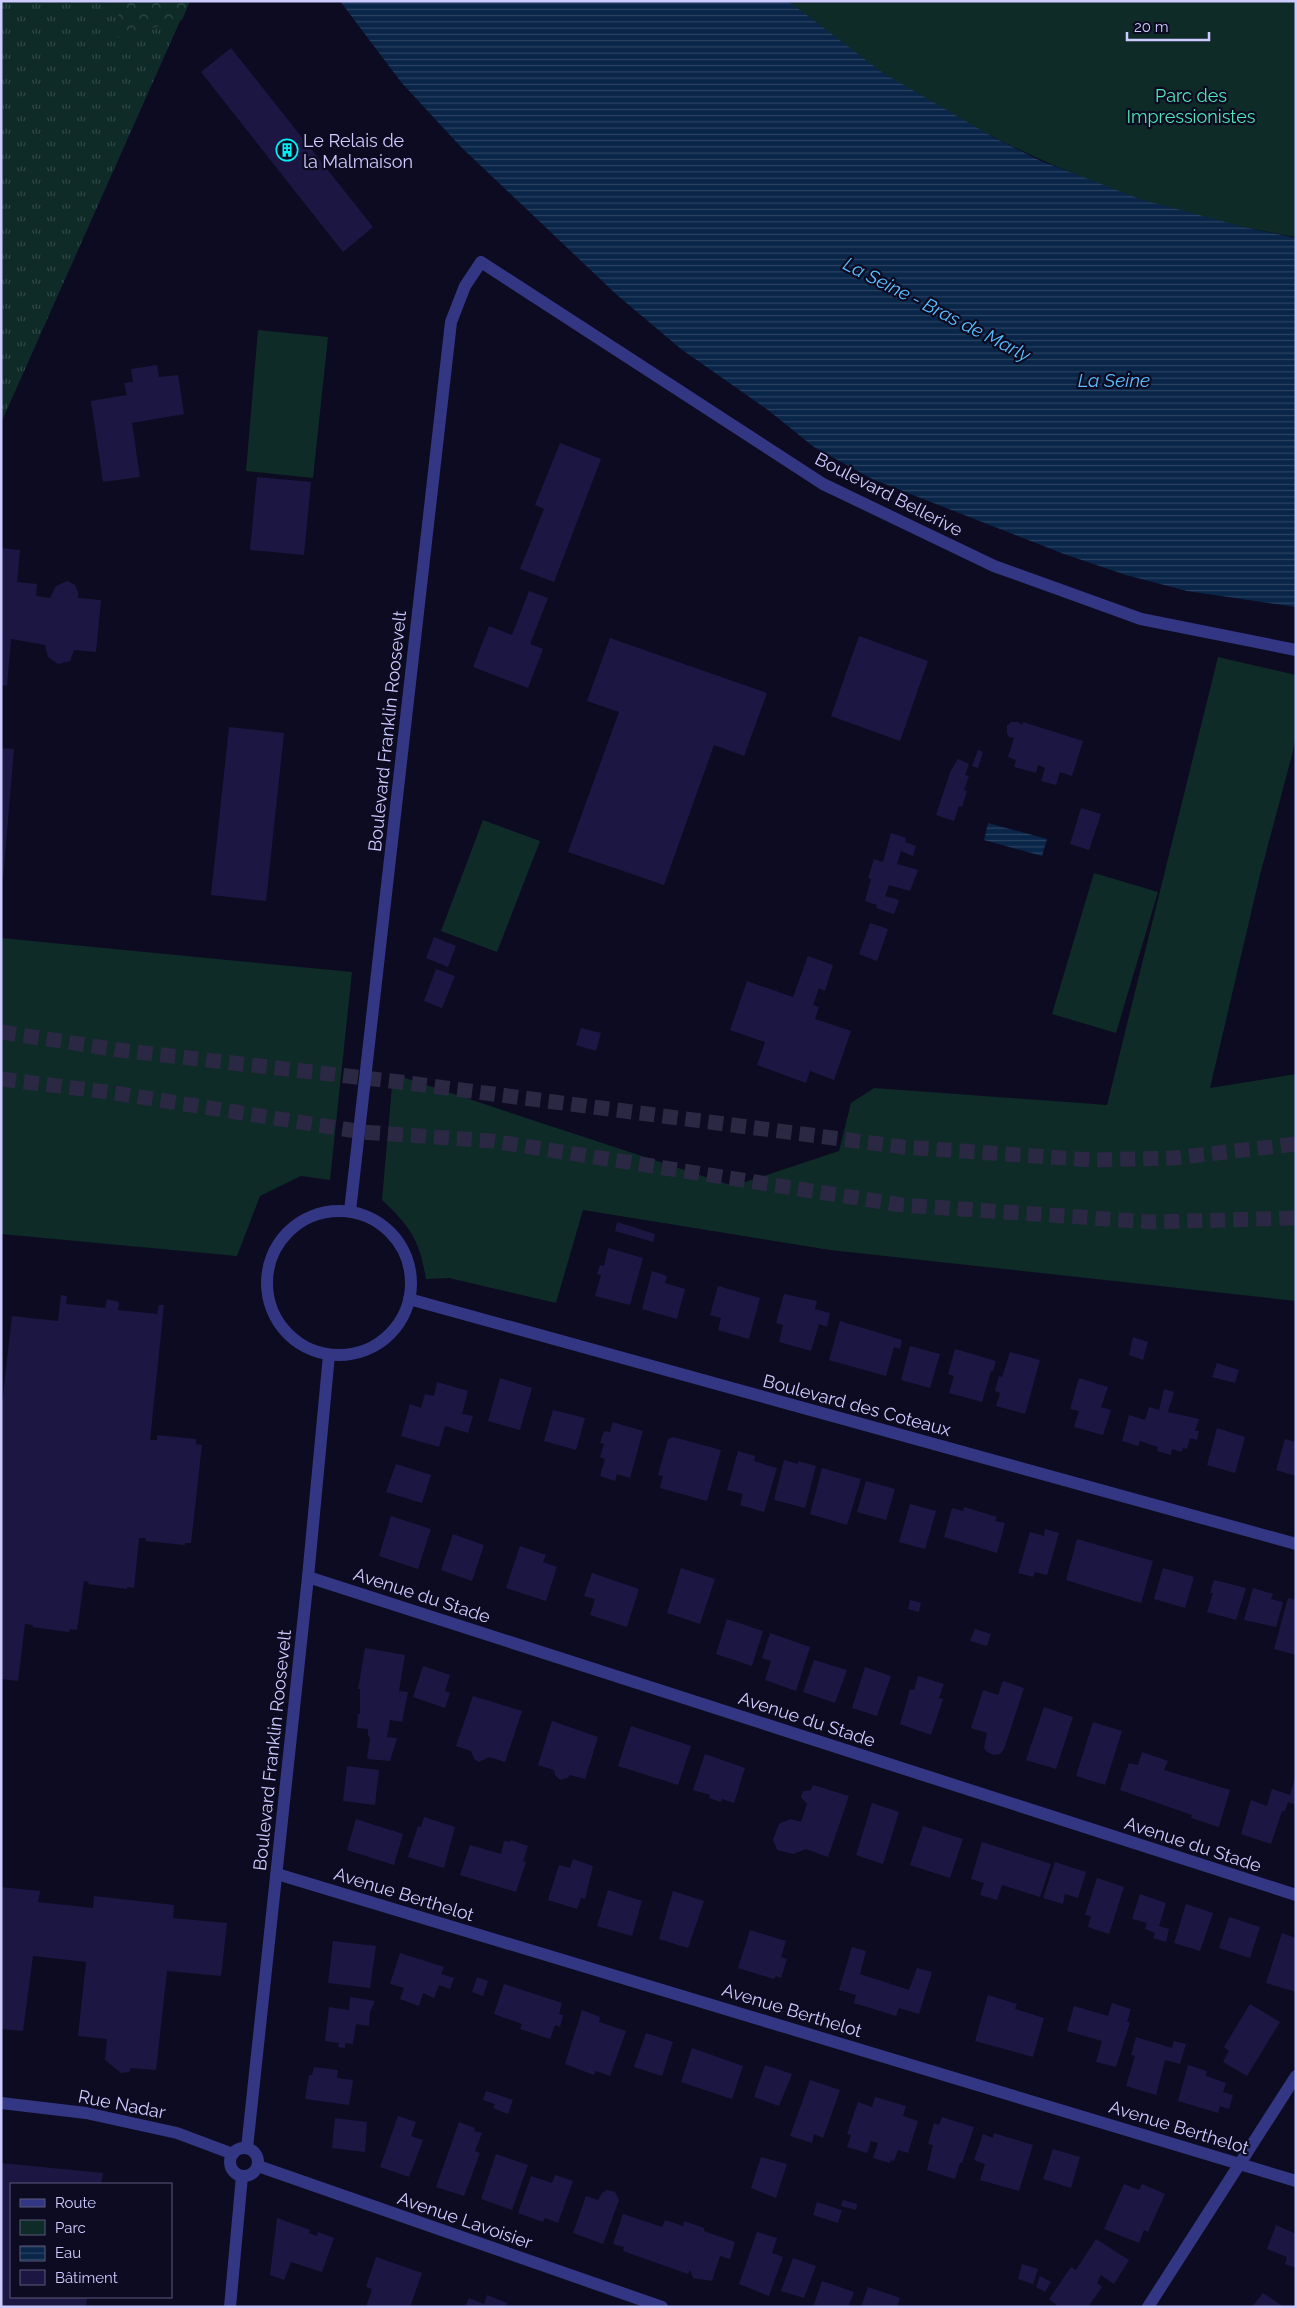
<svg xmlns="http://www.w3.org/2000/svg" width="1297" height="2308" font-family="Raleway,sans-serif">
  <defs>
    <pattern id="grass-tufts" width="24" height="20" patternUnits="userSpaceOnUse" patternTransform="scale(1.25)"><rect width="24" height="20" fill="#0e2b28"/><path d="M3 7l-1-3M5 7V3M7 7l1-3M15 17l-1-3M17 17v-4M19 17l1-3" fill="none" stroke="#304848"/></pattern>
    <pattern id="forest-crowns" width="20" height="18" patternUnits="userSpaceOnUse" patternTransform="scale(1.25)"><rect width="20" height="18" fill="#0e2b28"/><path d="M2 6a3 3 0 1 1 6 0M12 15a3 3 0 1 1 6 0" fill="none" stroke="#304848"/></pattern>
    <pattern id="water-rules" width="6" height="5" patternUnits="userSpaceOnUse" patternTransform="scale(1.25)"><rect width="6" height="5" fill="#092547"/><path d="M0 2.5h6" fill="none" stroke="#2c4363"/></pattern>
  </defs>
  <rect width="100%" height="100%" fill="#0d0b21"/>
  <!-- grass -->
  <path fill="url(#grass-tufts)" d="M1,1H189L1,423Z"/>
  <!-- forest -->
  <path fill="url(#forest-crowns)" d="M121,1H190L182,20L115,38Z"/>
  <!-- green -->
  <g fill="#0e2b28">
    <path d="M788,1H1296V237C1246,228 1194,218 1145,201C1018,157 890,90 788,1Z"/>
    <path d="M258,330L328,337L313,478L246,471Z"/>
    <path d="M1218,657L1296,675V735L1292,755L1260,875L1210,1088L1296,1074V1301L830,1250L583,1210L556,1303L449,1278L426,1279C420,1241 410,1226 382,1200L393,1074L733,1186L839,1151L851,1103L874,1088L1107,1105Z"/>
    <path d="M483,820L540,841L497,952L441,931Z"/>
    <path d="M1094,873L1158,892L1116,1033L1052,1014Z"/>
    <path d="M1,938L352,972L330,1180L301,1176L260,1196L237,1256L1,1234Z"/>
  </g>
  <!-- water -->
  <g fill="url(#water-rules)">
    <path d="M340,1H788L883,73L993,137L1041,161L1143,200L1244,227L1296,238V607L1187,591L1126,575L1064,554L872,479L814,447L768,410L681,349L617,295L460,146L401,82Z"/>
    <path d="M988,823L1047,839L1042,856L984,840Z"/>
  </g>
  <!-- building -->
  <g fill="#1c1643">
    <path d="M231,48L373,227L343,252L201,72Z"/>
    <path d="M157,365L159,377L178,375L184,414L132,423L140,477L103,482L91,401L127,395L124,383L133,382L131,369Z"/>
    <path d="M560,443L601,459L554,582L520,569L544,509L535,505Z"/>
    <path d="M257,477L311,482L304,555L250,550Z"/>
    <path d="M1,548L20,550L17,582L37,584L36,596L50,598L56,586L67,581L75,585L78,592V598L101,600L96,652L74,650L70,661L58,664L48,657L45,645L11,639L7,686L1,685Z"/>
    <path d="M529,591L548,598L530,644L543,649L528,688L473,667L489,626L512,635Z"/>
    <path d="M859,636L928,661L900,741L831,716Z"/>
    <path d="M610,638L767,693L744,756L714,745L664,885L568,852L619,712L587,701Z"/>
    <path d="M1011,722H1018L1022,725L1023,722L1083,741L1072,776L1060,772L1056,785L1041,781L1045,768L1038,765L1036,773L1014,767L1016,760L1008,757L1014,738L1009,737L1007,733V726Z"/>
    <path d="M229,727L284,733L266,901L211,895Z"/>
    <path d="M1,748L14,749L3,879H1Z"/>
    <path d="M978,750L983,752L978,768L972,766Z"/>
    <path d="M958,759L969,764L965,775L969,776L964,790L967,791L962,807L959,806L954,821L936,815L951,770Z"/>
    <path d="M1081,808L1101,814L1089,850L1070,844Z"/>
    <path d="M891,833L906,838L905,842L916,846L913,856L901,851L897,864L918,870L910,891L889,885L885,896L899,900L894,914L876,908L877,905L865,901L871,879L868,878L874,859L883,862Z"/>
    <path d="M870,923L888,929L877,961L859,954Z"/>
    <path d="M434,937L456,946L448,967L426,958Z"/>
    <path d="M808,956L833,965L825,991L819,988L813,1005L819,1007L815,1019L851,1031L834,1080L810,1071L806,1083L757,1065L765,1042L730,1030L747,981L793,997Z"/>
    <path d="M436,969L455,976L442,1008L424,1001Z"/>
    <path d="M581,1028L601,1033L596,1051L576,1045Z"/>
    <path d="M617,1222L655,1234L653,1242L615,1231Z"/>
    <path d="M608,1248L643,1258L630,1305L595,1296L601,1275L597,1274L600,1265L604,1266Z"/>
    <path d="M652,1271L667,1276L665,1283L685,1289L677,1319L642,1309Z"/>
    <path d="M718,1286L760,1298L749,1339L718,1330L721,1318L710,1315Z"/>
    <path d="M784,1294L817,1301L815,1309L830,1313L827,1327L819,1324L811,1351L779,1342L783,1325L776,1323Z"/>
    <path d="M61,1295L67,1296L66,1304L105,1308L107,1299L119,1302L118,1310L157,1314L159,1305H164L150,1440H157V1435L196,1439V1444L202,1445L191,1543H185V1545L145,1541L146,1538H139L134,1588L127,1587V1589L88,1584L89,1582L84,1581L77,1630L70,1629L69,1632L32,1627L33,1625L25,1624L18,1681L1,1679V1412L12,1316L58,1321Z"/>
    <path d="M840,1321L902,1340L900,1349L894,1347L886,1376L829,1360Z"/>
    <path d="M1133,1337L1148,1342L1143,1360L1129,1355Z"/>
    <path d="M910,1346L940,1354L930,1388L901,1380Z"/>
    <path d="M955,1349L996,1361L993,1371H991L982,1402L949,1393L954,1376L948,1374Z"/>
    <path d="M1010,1352L1040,1360L1025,1414L996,1406L1000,1393L995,1391L999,1376L1002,1377Z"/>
    <path d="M1217,1363L1239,1370L1235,1383L1212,1377Z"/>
    <path d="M500,1378L532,1388L520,1430L488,1421Z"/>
    <path d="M1079,1378L1108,1387L1101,1407L1111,1410L1103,1435L1074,1427L1079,1411L1070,1409Z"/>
    <path d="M437,1382L468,1391L462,1414L473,1416L468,1433L445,1426L439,1447L401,1436L410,1404L421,1408L425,1394L434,1396Z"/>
    <path d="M1164,1389L1174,1392L1168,1412L1199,1419L1195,1431H1199L1197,1440L1190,1438L1187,1449L1183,1448L1182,1452L1172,1449L1171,1455L1157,1451L1158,1447L1140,1441L1138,1446L1122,1441L1129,1415L1145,1420L1149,1407L1159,1410Z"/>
    <path d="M553,1410L585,1418L576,1450L544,1441Z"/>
    <path d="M613,1422L643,1431L630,1478L617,1474L615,1481L600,1476L605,1459L600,1457L604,1444L600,1443L604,1431L610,1432Z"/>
    <path d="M1217,1428L1245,1437L1235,1473L1207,1465Z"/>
    <path d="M673,1437L721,1450L707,1501L660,1488L663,1476L658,1475L668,1439Z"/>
    <path d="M1285,1439L1296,1442V1476L1276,1470Z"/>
    <path d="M738,1451L755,1456L754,1461L777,1468L764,1512L740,1505L743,1494L727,1490Z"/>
    <path d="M784,1460L798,1464V1461L816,1466L805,1508L774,1500Z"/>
    <path d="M396,1464L431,1475L422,1503L386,1492Z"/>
    <path d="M822,1468L861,1479L847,1525L810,1514Z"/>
    <path d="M866,1481L895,1489L886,1520L857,1512Z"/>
    <path d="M910,1504L936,1511L925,1549L899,1542Z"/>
    <path d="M964,1507L997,1517L995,1521L1005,1523L997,1553L944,1537L952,1508L963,1511Z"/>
    <path d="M391,1516L431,1529L418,1569L379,1556Z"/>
    <path d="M1045,1529L1059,1533L1047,1575L1035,1572L1033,1577L1018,1573L1030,1532L1044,1536Z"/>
    <path d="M453,1534L484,1545L472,1581L441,1570Z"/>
    <path d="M1077,1539L1153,1561L1141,1603L1066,1580Z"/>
    <path d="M520,1546L546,1555L543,1562L557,1567L546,1601L506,1588Z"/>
    <path d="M681,1568L715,1579L700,1624L667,1613Z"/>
    <path d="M1163,1568L1194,1577L1185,1608L1154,1599Z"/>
    <path d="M592,1573L639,1589L627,1627L590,1615L595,1599L584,1596Z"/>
    <path d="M1214,1580L1246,1588L1236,1620L1207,1612L1213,1593H1210Z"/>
    <path d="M1253,1588L1273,1594L1271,1599L1283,1602L1276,1627L1244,1620Z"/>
    <path d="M1288,1598L1296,1600V1655L1274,1649Z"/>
    <path d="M910,1600L921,1603L919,1612L908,1609Z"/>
    <path d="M727,1619L763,1631L752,1666L716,1654Z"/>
    <path d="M975,1629L991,1634L987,1646L970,1641Z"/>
    <path d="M770,1633L810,1647L796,1691L765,1680L771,1661L762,1658Z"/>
    <path d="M365,1648L405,1655L399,1691L408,1692L402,1722L390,1720L387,1737L397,1738L390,1761L367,1759L370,1737L368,1736V1729L357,1728L358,1714H360V1689H358Z"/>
    <path d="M814,1660L847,1670L835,1703L803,1692Z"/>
    <path d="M423,1666L450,1675L445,1691L450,1693L445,1708L413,1697Z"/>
    <path d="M865,1667L891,1676L877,1716L852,1708Z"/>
    <path d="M918,1676L944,1684L939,1698L943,1699L931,1735L900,1724L910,1689L914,1690Z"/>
    <path d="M1003,1681L1024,1688L1004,1749L1000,1754L994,1755L987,1752L984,1748L987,1733L971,1728L983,1690L998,1695Z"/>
    <path d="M473,1696L522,1711L505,1762L489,1757L479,1762L474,1759L471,1751L456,1746Z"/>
    <path d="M1044,1707L1073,1717L1056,1769L1026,1760Z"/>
    <path d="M552,1721L598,1737L585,1779L570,1775L567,1778L560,1780L555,1775L554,1770L538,1765Z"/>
    <path d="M1093,1722L1122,1731L1105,1785L1076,1776Z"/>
    <path d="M631,1726L691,1746L678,1785L618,1766Z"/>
    <path d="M1142,1752L1168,1761L1164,1770L1230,1790L1219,1827L1191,1818L1192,1815L1120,1790L1129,1763L1138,1765Z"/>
    <path d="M705,1754L745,1768L734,1803L722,1799L721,1802L709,1798L710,1795L693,1790Z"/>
    <path d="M347,1766L379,1770L375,1805L343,1801Z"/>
    <path d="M1295,1778L1296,1805L1288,1802L1285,1811H1282L1271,1844L1241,1834L1251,1800L1267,1806L1272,1789L1290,1795Z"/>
    <path d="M813,1785L849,1796L828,1857L806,1849L793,1854L777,1850L773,1840L779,1824L790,1819L801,1822L807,1804L801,1797L803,1791L811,1790Z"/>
    <path d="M872,1803L899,1812L883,1864L856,1855Z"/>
    <path d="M424,1817L455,1827L444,1868L408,1857L418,1826L421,1827Z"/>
    <path d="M356,1819L403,1834L394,1865L347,1850Z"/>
    <path d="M923,1826L963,1839L950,1878L910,1865Z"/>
    <path d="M511,1840L528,1846L523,1861L526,1862L516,1892L460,1875L470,1845L501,1854L504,1841L510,1842Z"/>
    <path d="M982,1842L1051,1864L1040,1897L1002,1885L997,1900L980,1895L984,1883L971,1879Z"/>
    <path d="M573,1859L593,1866L585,1899L581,1898L577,1909L548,1900L559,1865L570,1868Z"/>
    <path d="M1055,1862L1086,1872L1078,1898L1065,1894L1063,1904L1043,1898Z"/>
    <path d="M1097,1878L1124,1887L1109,1934L1088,1927L1091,1916L1085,1915Z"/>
    <path d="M1,1887L40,1891L38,1902L93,1908L94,1896L174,1905L173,1918L227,1923L221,1976L167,1971L156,2070L131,2068L129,2072L121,2073L105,2060L107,2039L78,2036L86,1962L33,1956L23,2031L1,2029Z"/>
    <path d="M608,1890L642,1901L632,1936L597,1926Z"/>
    <path d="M673,1891L704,1901L688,1948L659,1939Z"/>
    <path d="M1140,1894L1166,1903L1159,1926L1169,1929L1166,1942L1153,1938L1155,1933L1145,1929L1147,1923L1132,1919Z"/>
    <path d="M1186,1904L1213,1913L1200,1951L1174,1943Z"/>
    <path d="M1229,1917L1260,1927L1250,1958L1219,1948Z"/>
    <path d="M750,1930L786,1941L781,1957L787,1959L781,1978L776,1976L774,1979L738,1968Z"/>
    <path d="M1282,1933L1296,1938V1992L1266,1983Z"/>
    <path d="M333,1941L376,1946L370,1988L328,1983Z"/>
    <path d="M852,1947L866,1951L860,1974L909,1990L917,1968L932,1972L919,2014L899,2008L896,2016L854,2003L856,1995L839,1990Z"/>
    <path d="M400,1953L444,1967L441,1974L454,1978L450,1989L439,1985L434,1998L423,1993L419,2006L400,1999L404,1988L390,1984Z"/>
    <path d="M477,1977L488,1981L483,1996L472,1992Z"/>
    <path d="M504,1984L562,2003L559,2014L563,2015L560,2027L555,2025L550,2039L520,2029L522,2024L494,2014Z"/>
    <path d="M988,1995L1017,2004L1015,2009L1044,2018L1033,2057L975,2041Z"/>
    <path d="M350,1997L375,2001L370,2012L369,2026L356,2024L353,2044L345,2043V2048L338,2047L339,2043L325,2041L329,2007L349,2010Z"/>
    <path d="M1112,2003L1131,2009L1127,2022H1130L1116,2067L1096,2062L1102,2041L1067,2031L1074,2006L1108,2016Z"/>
    <path d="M1250,2004L1280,2022L1247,2076L1223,2062L1229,2051L1224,2047Z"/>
    <path d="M582,2010L600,2017L599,2022L626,2031L610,2076L596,2071L594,2075L565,2064Z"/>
    <path d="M646,2033L673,2042L662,2076L634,2067Z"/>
    <path d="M1136,2037L1172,2048L1174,2041L1186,2044L1180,2064L1165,2060L1156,2095L1126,2086L1135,2056L1131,2055Z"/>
    <path d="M692,2048L743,2066L732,2099L681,2082Z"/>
    <path d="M765,2065L792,2074L779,2106L754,2097Z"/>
    <path d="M1188,2065L1207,2071L1206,2076L1226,2083L1223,2092L1233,2095L1229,2109L1220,2106L1218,2113L1178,2101Z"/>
    <path d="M314,2067L338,2070L337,2078L353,2080L349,2105L305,2099L309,2075H312Z"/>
    <path d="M810,2080L840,2090L823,2138L814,2134L812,2143L790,2136Z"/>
    <path d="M486,2091L513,2100L508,2114L493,2108L495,2104L483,2100Z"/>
    <path d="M875,2097L906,2106L903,2116L918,2121L908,2153L898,2150L894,2161L891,2160L890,2163L873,2158L878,2143L871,2141L867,2153L847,2147L851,2135L847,2134L858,2102L872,2107Z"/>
    <path d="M398,2116L416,2122L411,2136L423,2140L409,2177L380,2167Z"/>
    <path d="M942,2117L974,2127L962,2163H960L955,2179L927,2170L933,2145L928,2144L934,2123L939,2125Z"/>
    <path d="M335,2118L367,2122L365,2152L332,2148Z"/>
    <path d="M459,2122L475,2128L474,2131L482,2133L475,2151L480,2153L464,2196L436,2187Z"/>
    <path d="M994,2133L1033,2145L1019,2191L980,2180L985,2164L974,2160L983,2134L993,2138Z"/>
    <path d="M1053,2149L1080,2157L1071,2188L1043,2179Z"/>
    <path d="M496,2154L528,2165L512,2210L481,2199Z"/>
    <path d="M761,2157L787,2164L776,2198L751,2188Z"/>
    <path d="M1,2163L103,2173L101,2184H11V2297H87L86,2307H1Z"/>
    <path d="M555,2175L573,2181L558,2223L545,2218L543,2222L518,2213L531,2176L552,2183Z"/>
    <path d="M1124,2184L1139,2190L1142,2184L1165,2194L1148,2232L1144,2230L1139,2243L1104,2229Z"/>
    <path d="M607,2190L615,2192L619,2200L603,2244L573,2233L586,2196L598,2200L602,2193Z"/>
    <path d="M843,2200L857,2204L856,2210L841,2206Z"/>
    <path d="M817,2202L842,2210L838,2223L813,2215Z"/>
    <path d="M623,2214L662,2227L665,2220L683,2226L684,2221L704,2228V2231L735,2242L730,2259L720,2256L712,2281L693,2278L690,2270L688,2274L623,2251L624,2247L613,2244Z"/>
    <path d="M277,2218L310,2230L309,2233L317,2236L318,2232L334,2238L322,2272L291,2262L284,2280L270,2275Z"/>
    <path d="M1276,2225L1296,2234V2268L1285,2264L1287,2257L1267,2249Z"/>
    <path d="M757,2232L777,2238L772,2253L783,2257L769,2296L739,2284Z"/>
    <path d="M1096,2239L1129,2260L1114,2284L1101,2275L1097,2283L1102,2287L1088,2307H1059L1049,2299L1071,2267L1076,2270Z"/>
    <path d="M376,2257L422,2273L410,2307H366L372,2289L366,2287Z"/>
    <path d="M793,2258L816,2266L804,2298L781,2291Z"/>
    <path d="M1022,2264L1038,2269L1033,2284L1018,2279Z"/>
    <path d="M1040,2276L1051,2282L1045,2292L1036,2287Z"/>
    <path d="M822,2281L854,2292L848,2307H813Z"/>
    <path d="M868,2287L900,2298L897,2307H861Z"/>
    <path d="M1263,2293L1284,2307H1252Z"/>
    <path d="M487,2295L507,2303L506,2307H465L469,2298L484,2304Z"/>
  </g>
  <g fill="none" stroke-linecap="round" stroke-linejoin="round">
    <!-- highway-tunnel -->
    <g stroke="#2a2842" stroke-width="15" stroke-dasharray="15 8" stroke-linecap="butt">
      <path d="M1,1032L119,1050L400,1082L903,1147L1094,1160L1174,1158L1296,1144"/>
      <path d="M1,1079L108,1092L363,1132L492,1141L902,1205L1152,1222L1296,1218"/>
    </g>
    <!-- minor -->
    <g stroke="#333683" stroke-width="12">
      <path d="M350,1211L451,322L465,286L481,262L823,484L994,566L1141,619L1296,650"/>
      <circle cx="339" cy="1283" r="72"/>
      <path d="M409,1299L1296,1544"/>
      <path d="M308,1577L1296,1895"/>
      <path d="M277,1874L1296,2181"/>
      <path d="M1,2103L86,2113L177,2133L233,2154"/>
      <path d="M247,2148L308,1577L329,1355"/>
      <circle cx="244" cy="2162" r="14"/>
      <path d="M258,2166L662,2307"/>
      <path d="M230,2307L242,2176"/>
      <path d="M1148,2307L1296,2076"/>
    </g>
  </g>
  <!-- icons -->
  <defs>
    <g id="building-ring" transform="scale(1.125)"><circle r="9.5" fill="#0d0b21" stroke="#00f0f6" stroke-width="1.5"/><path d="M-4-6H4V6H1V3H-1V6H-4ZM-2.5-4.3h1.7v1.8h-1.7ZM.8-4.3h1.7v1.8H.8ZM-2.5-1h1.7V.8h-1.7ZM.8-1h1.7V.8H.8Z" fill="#00f0f6"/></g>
  </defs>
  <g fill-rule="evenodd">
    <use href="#building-ring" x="287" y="150"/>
  </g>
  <g text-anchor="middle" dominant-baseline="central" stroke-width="4.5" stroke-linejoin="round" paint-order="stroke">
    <!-- park labels -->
    <g font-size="18" fill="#4fe7b6" stroke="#0d0b21">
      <text x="1191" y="95">Parc des<tspan x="1191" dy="21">Impressionistes</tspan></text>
    </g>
    <!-- poi labels -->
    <g font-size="18" fill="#cdcbff" stroke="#0d0b21" text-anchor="start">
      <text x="303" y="140">Le Relais de<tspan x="303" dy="21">la Malmaison</tspan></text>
    </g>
    <!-- street labels -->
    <g font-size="18" fill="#cdcbff" stroke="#0d0b21">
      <text transform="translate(889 494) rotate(27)">Boulevard Bellerive</text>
      <text transform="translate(387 731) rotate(-84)">Boulevard Franklin Roosevelt</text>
      <text transform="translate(857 1405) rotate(15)">Boulevard des Coteaux</text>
      <text transform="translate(422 1595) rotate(18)">Avenue du Stade</text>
      <text transform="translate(807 1719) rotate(18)">Avenue du Stade</text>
      <text transform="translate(272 1750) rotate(-84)">Boulevard Franklin Roosevelt</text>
      <text transform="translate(1193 1844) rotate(18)">Avenue du Stade</text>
      <text transform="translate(404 1894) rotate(17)">Avenue Berthelot</text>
      <text transform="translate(792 2010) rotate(17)">Avenue Berthelot</text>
      <text transform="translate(122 2104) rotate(11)">Rue Nadar</text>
      <text transform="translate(1179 2127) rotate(17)">Avenue Berthelot</text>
      <text transform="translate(465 2220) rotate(19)">Avenue Lavoisier</text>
    </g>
    <!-- water labels -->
    <g font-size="19" font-style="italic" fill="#59bfff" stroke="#0d0b21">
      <text transform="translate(937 309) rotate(27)">La Seine - Bras de Marly</text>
      <text x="1114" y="380">La Seine</text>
    </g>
  </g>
  <!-- border -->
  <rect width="1297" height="2308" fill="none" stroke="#cdcbff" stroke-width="5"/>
  <!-- legend -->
  <rect x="10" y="2183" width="162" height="115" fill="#0d0b21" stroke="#5a587a"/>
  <rect x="20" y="2199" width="25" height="8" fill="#333683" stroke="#5a587a"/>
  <text x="55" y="2208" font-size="15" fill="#cdcbff">Route</text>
  <rect x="20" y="2220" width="25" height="15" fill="#0e2b28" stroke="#5a587a"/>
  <text x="55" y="2233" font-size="15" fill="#cdcbff">Parc</text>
  <rect x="20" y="2246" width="25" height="15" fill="url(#water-rules)" stroke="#5a587a"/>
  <text x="55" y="2258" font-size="15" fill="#cdcbff">Eau</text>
  <rect x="20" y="2270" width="25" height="15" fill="#1c1643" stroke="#5a587a"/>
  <text x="55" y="2283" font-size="15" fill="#cdcbff">Bâtiment</text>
  <!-- scale -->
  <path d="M1127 32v8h82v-8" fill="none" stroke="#cdcbff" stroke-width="2.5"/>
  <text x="1134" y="32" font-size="15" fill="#cdcbff" stroke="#0d0b21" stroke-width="4" paint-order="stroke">20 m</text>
</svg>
